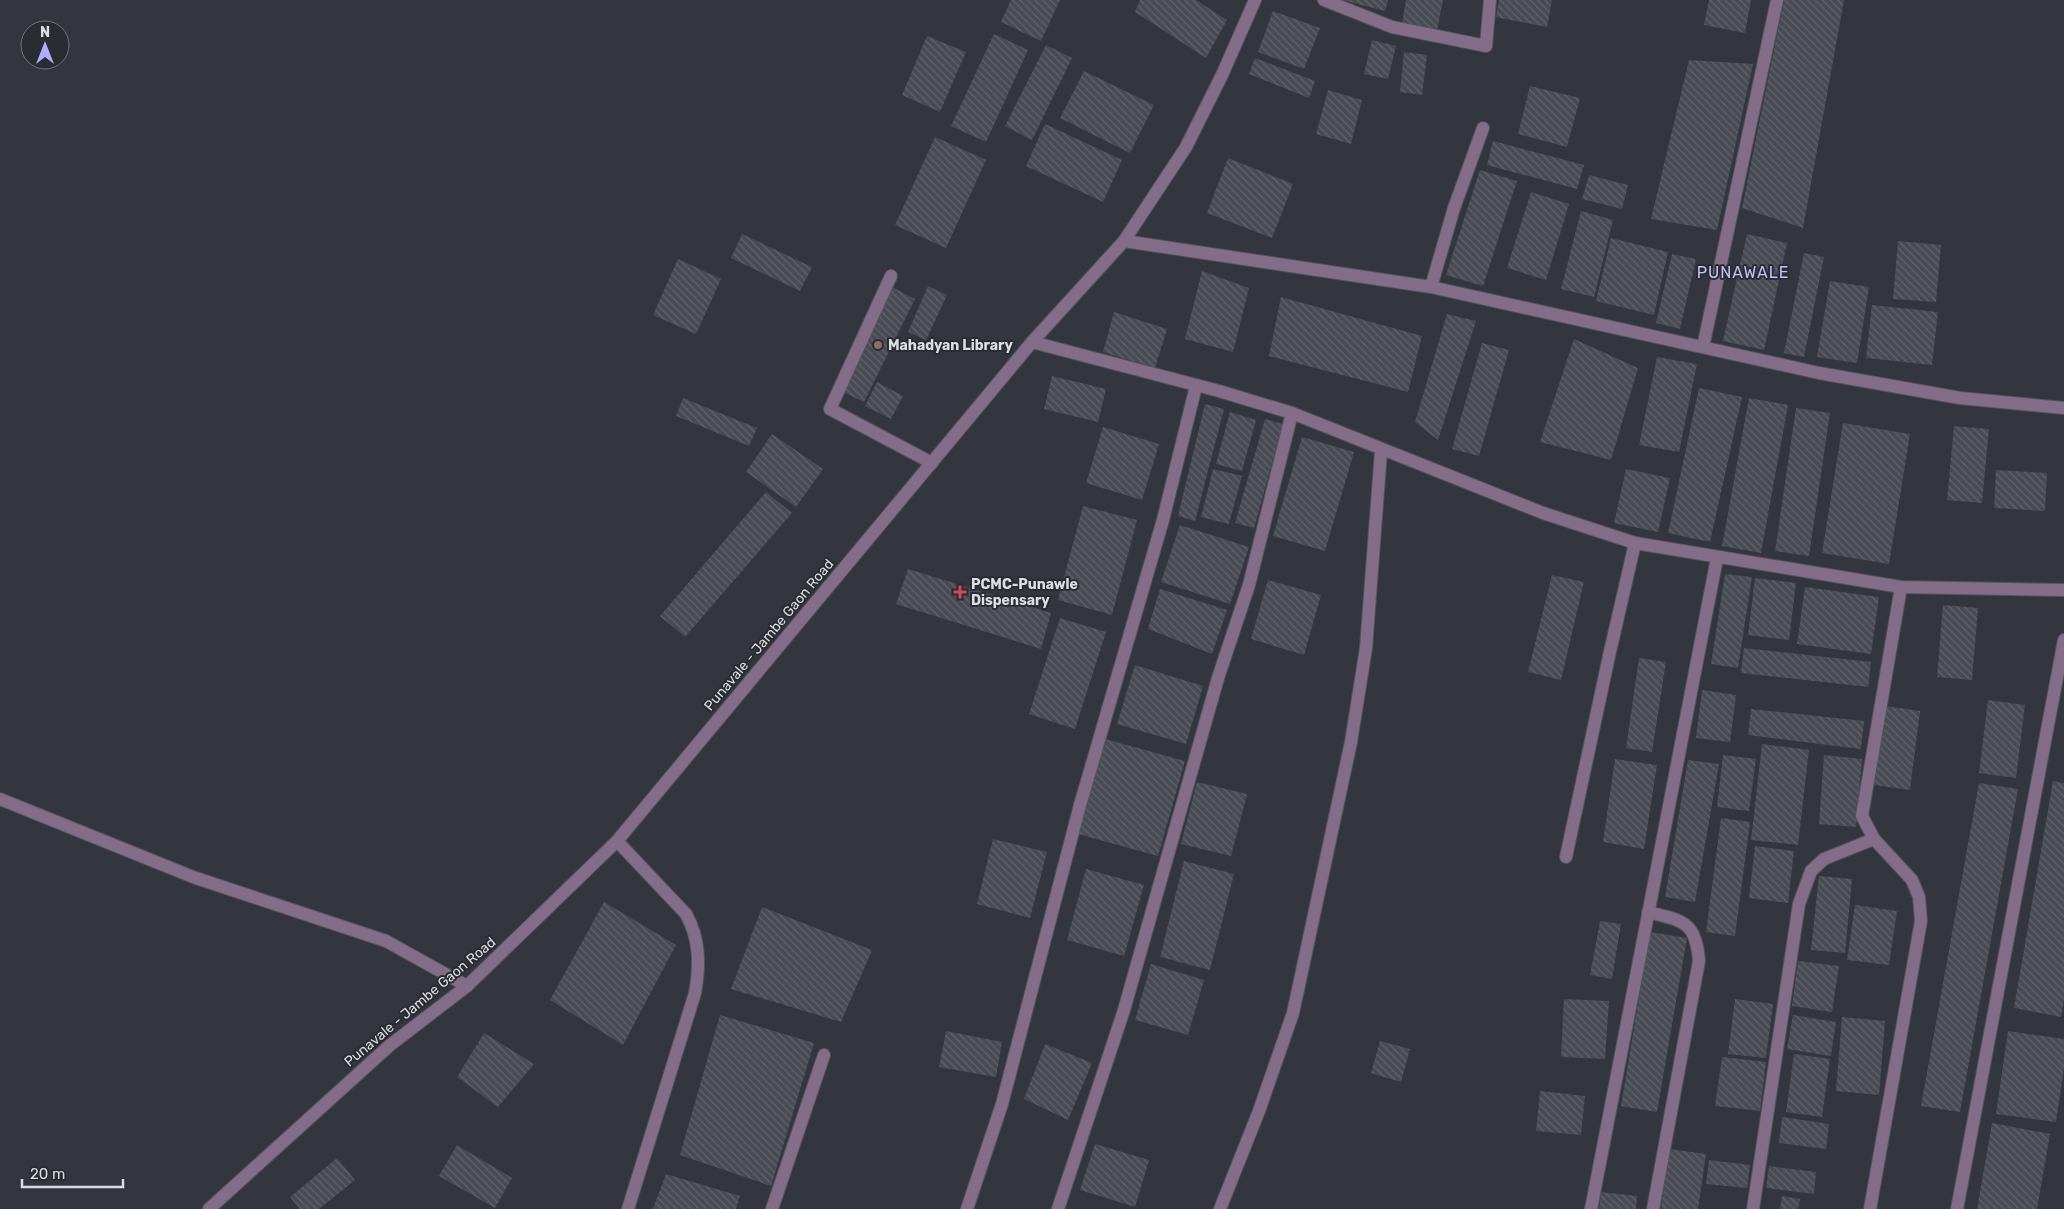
<svg xmlns="http://www.w3.org/2000/svg" width="2064" height="1209" font-family="Rubik,sans-serif">
  <defs>
    <pattern id="building-back-hatch" width="6" height="6" patternUnits="userSpaceOnUse" patternTransform="scale(1.25)"><rect width="6" height="6" fill="#484b53"/><path d="M-1 5l2 2M0 0l6 6M5-1l2 2" fill="none" stroke="#62646c"/></pattern>
  </defs>
  <rect width="100%" height="100%" fill="#34363f"/>
  <!-- building -->
  <g fill="url(#building-back-hatch)">
    <path d="M1011,0H1060L1041,41L1001,22Z"/>
    <path d="M1140,0H1196L1227,20L1206,58L1135,12Z"/>
    <path d="M1342,0H1388L1385,11Z"/>
    <path d="M1406,0H1443L1437,30L1402,23Z"/>
    <path d="M1499,0H1552L1547,27L1496,17Z"/>
    <path d="M1709,0H1751L1745,33L1704,25Z"/>
    <path d="M1784,0H1844L1803,228L1742,208Z"/>
    <path d="M1273,11L1320,28L1304,69L1258,52Z"/>
    <path d="M994,34L1028,50L986,142L951,126Z"/>
    <path d="M927,36L966,52L940,112L902,95Z"/>
    <path d="M1372,40L1396,46L1388,79L1364,74Z"/>
    <path d="M1046,45L1072,58L1032,140L1005,126Z"/>
    <path d="M1404,52L1427,55L1422,95L1400,92Z"/>
    <path d="M1255,58L1315,81L1309,98L1249,74Z"/>
    <path d="M1689,60L1753,64L1717,230L1651,219Z"/>
    <path d="M1084,71L1154,105L1130,153L1060,118Z"/>
    <path d="M1530,86L1580,98L1567,147L1518,134Z"/>
    <path d="M1328,90L1362,100L1351,144L1316,134Z"/>
    <path d="M1045,124L1122,160L1103,202L1026,166Z"/>
    <path d="M935,137L986,160L946,248L895,225Z"/>
    <path d="M1493,141L1584,165L1577,189L1487,165Z"/>
    <path d="M1228,158L1293,184L1272,238L1207,213Z"/>
    <path d="M1480,170L1517,181L1483,286L1446,275Z"/>
    <path d="M1589,175L1628,185L1622,209L1582,199Z"/>
    <path d="M1531,192L1569,204L1546,280L1507,268Z"/>
    <path d="M1581,211L1613,220L1594,297L1561,289Z"/>
    <path d="M742,234L812,267L800,291L731,258Z"/>
    <path d="M1747,234L1787,243L1764,350L1723,341Z"/>
    <path d="M1611,238L1668,252L1654,315L1596,301Z"/>
    <path d="M1898,241L1941,245L1936,302L1893,299Z"/>
    <path d="M1804,253L1824,257L1804,357L1784,353Z"/>
    <path d="M1672,254L1696,259L1680,329L1656,323Z"/>
    <path d="M678,259L721,279L696,334L653,315Z"/>
    <path d="M1202,271L1249,288L1233,352L1185,339Z"/>
    <path d="M1830,281L1869,287L1857,363L1817,357Z"/>
    <path d="M928,286L947,295L926,340L908,332Z"/>
    <path d="M892,287L915,299L864,402L841,391Z"/>
    <path d="M1281,297L1422,336L1408,392L1269,356Z"/>
    <path d="M1872,305L1938,312L1932,365L1866,358Z"/>
    <path d="M1114,312L1167,329L1155,368L1103,352Z"/>
    <path d="M1447,314L1476,321L1438,440L1415,422Z"/>
    <path d="M1574,339L1638,368L1611,460L1540,442Z"/>
    <path d="M1482,343L1509,350L1479,456L1452,449Z"/>
    <path d="M1657,357L1697,364L1679,452L1639,445Z"/>
    <path d="M1052,376L1106,389L1098,422L1044,409Z"/>
    <path d="M877,382L903,396L891,419L865,406Z"/>
    <path d="M1699,388L1742,397L1710,542L1668,533Z"/>
    <path d="M683,398L757,428L749,446L676,416Z"/>
    <path d="M1749,398L1788,405L1761,553L1722,546Z"/>
    <path d="M1205,404L1224,409L1195,521L1178,516Z"/>
    <path d="M1796,408L1830,413L1809,556L1775,551Z"/>
    <path d="M1230,412L1256,420L1242,471L1216,464Z"/>
    <path d="M1265,419L1283,424L1254,528L1235,523Z"/>
    <path d="M1843,423L1910,434L1889,564L1822,553Z"/>
    <path d="M1954,426L1989,429L1982,503L1947,500Z"/>
    <path d="M1103,427L1159,444L1142,500L1086,483Z"/>
    <path d="M772,434L823,469L796,507L746,472Z"/>
    <path d="M1302,437L1354,452L1325,551L1273,536Z"/>
    <path d="M1213,469L1242,476L1229,524L1201,517Z"/>
    <path d="M1626,469L1670,478L1658,532L1614,523Z"/>
    <path d="M1996,470L2047,473L2045,511L1994,508Z"/>
    <path d="M766,492L792,513L685,637L660,616Z"/>
    <path d="M1083,506L1137,520L1112,615L1058,600Z"/>
    <path d="M1180,525L1249,547L1230,604L1161,582Z"/>
    <path d="M908,569L1051,613L1041,649L896,604Z"/>
    <path d="M1725,574L1752,577L1738,668L1711,664Z"/>
    <path d="M1552,575L1584,582L1561,680L1528,672Z"/>
    <path d="M1755,578L1796,583L1789,640L1748,635Z"/>
    <path d="M1268,580L1321,595L1304,655L1251,639Z"/>
    <path d="M1805,587L1879,597L1871,654L1797,644Z"/>
    <path d="M1160,589L1227,610L1212,654L1148,629Z"/>
    <path d="M1943,605L1978,608L1972,680L1937,677Z"/>
    <path d="M1060,618L1106,632L1075,729L1029,714Z"/>
    <path d="M1744,648L1871,662L1868,687L1741,673Z"/>
    <path d="M1639,658L1666,662L1652,752L1626,748Z"/>
    <path d="M1135,665L1203,686L1186,744L1117,724Z"/>
    <path d="M1702,690L1736,695L1730,742L1696,738Z"/>
    <path d="M1988,700L2025,705L2016,778L1979,773Z"/>
    <path d="M1885,706L1920,711L1910,790L1874,785Z"/>
    <path d="M1751,709L1864,721L1861,749L1748,735Z"/>
    <path d="M1105,739L1185,761L1158,856L1078,834Z"/>
    <path d="M1762,744L1809,750L1798,845L1751,840Z"/>
    <path d="M1723,755L1756,759L1749,811L1717,807Z"/>
    <path d="M1824,755L1862,759L1856,827L1819,824Z"/>
    <path d="M1615,759L1657,765L1644,849L1603,842Z"/>
    <path d="M1688,760L1719,764L1695,902L1665,897Z"/>
    <path d="M2053,781L2064,783V1000L2061,1017L2014,1008Z"/>
    <path d="M1197,782L1247,794L1231,856L1181,844Z"/>
    <path d="M1979,783L2018,789L1960,1112L1921,1106Z"/>
    <path d="M1721,818L1750,822L1735,936L1706,932Z"/>
    <path d="M993,839L1047,852L1030,918L977,904Z"/>
    <path d="M1755,846L1794,851L1788,903L1749,898Z"/>
    <path d="M1184,861L1234,874L1210,970L1160,957Z"/>
    <path d="M1086,869L1144,885L1124,956L1067,940Z"/>
    <path d="M1819,876L1852,879L1845,953L1811,950Z"/>
    <path d="M604,902L676,945L623,1045L550,1000Z"/>
    <path d="M1855,905L1897,911L1889,965L1847,960Z"/>
    <path d="M762,907L872,950L841,1022L731,989Z"/>
    <path d="M1600,921L1621,924L1612,979L1590,975Z"/>
    <path d="M1650,932L1687,938L1657,1112L1621,1106Z"/>
    <path d="M1798,961L1839,966L1832,1012L1792,1006Z"/>
    <path d="M1151,964L1204,980L1188,1035L1135,1020Z"/>
    <path d="M1564,999L1609,1001L1605,1059L1561,1057Z"/>
    <path d="M1735,999L1773,1004L1766,1058L1728,1054Z"/>
    <path d="M720,1015L814,1043L771,1186L680,1155Z"/>
    <path d="M1793,1015L1836,1022L1831,1056L1787,1049Z"/>
    <path d="M1842,1017L1885,1021L1879,1095L1836,1091Z"/>
    <path d="M946,1031L1002,1042L996,1077L939,1067Z"/>
    <path d="M2008,1031L2064,1039V1068L2056,1122L1996,1114Z"/>
    <path d="M484,1033L534,1064L498,1107L457,1077Z"/>
    <path d="M1380,1041L1410,1049L1401,1082L1371,1073Z"/>
    <path d="M1045,1044L1092,1063L1068,1120L1024,1099Z"/>
    <path d="M1794,1054L1830,1059L1822,1117L1786,1112Z"/>
    <path d="M1722,1057L1766,1062L1760,1111L1715,1106Z"/>
    <path d="M1540,1091L1585,1096L1581,1135L1536,1131Z"/>
    <path d="M1782,1117L1829,1124L1826,1149L1779,1143Z"/>
    <path d="M1992,1123L2050,1134L2037,1209H1977Z"/>
    <path d="M1095,1144L1149,1160L1135,1207L1080,1190Z"/>
    <path d="M457,1145L512,1178L495,1208L439,1176Z"/>
    <path d="M1669,1149L1706,1154L1698,1209H1661Z"/>
    <path d="M337,1158L355,1180L319,1209H300L290,1197Z"/>
    <path d="M1709,1160L1750,1165L1747,1188L1706,1184Z"/>
    <path d="M1769,1166L1816,1172L1814,1194L1766,1188Z"/>
    <path d="M666,1174L740,1196L736,1209H653Z"/>
    <path d="M1601,1192L1637,1196L1636,1209H1599Z"/>
    <path d="M1782,1196L1800,1199L1798,1209H1780Z"/>
  </g>
  <g fill="none" stroke-linecap="round" stroke-linejoin="round">
    <!-- minor casing -->
    <g stroke="#52545d" stroke-width="14">
      <g id="minor">
        <path d="M1324,0L1392,27L1486,46L1490,0"/>
        <path d="M1124,241L1431,287L1819,373L1960,398L2064,408"/>
        <path d="M891,276L830,409L932,463"/>
        <path d="M1431,287L1454,208L1483,128"/>
        <path d="M1032,342L1219,391L1292,413L1543,513L1635,543L1901,587L2064,590"/>
        <path d="M1703,347L1777,0"/>
        <path d="M0,799L193,877L386,941L467,986"/>
        <path d="M617,841L686,914C700,939 700,965 695,993L628,1209"/>
        <path d="M1566,857L1609,656L1635,543"/>
        <path d="M1648,912C1683,921 1696,921 1699,961L1653,1209"/>
        <path d="M209,1209L389,1046L467,986L617,841L1032,342L1124,241L1186,147L1222,75L1255,0"/>
        <path d="M772,1209L824,1055"/>
        <path d="M967,1209L1002,1104L1080,805L1163,520L1196,386"/>
        <path d="M1058,1209L1124,1010L1218,678L1249,585L1292,413"/>
        <path d="M1220,1209L1259,1111L1293,1013L1351,742L1366,648L1381,451"/>
        <path d="M1591,1209L1717,558"/>
        <path d="M1753,1209L1799,904L1811,871L1824,859L1874,839"/>
        <path d="M1870,1209L1921,921L1919,897L1912,880L1874,839L1862,816L1901,587"/>
        <path d="M1957,1209L2064,640"/>
      </g>
    </g>
    <!-- minor -->
    <use href="#minor" stroke="#846d88" stroke-width="12"/>
  </g>
  <!-- markers -->
  <circle fill="#8d6e63" stroke="#2a2c34" stroke-width="2" cx="878" cy="345" r="5"/>
  <path fill="#e0444e" stroke="#2a2c34" stroke-width="2" d="M957.5 584.5h5v5h5v5h-5v5h-5v-5h-5v-5h5z"/>
  <g text-anchor="middle" dominant-baseline="central" stroke-width="4" stroke-linejoin="round" paint-order="stroke">
    <!-- poi labels -->
    <g font-size="14" font-weight="bold" fill="#dcdee3" stroke="#2a2c34" text-anchor="start">
      <text x="888" y="345">Mahadyan Library</text>
      <text x="971" y="584">PCMC-Punawle<tspan x="971" dy="16">Dispensary</tspan></text>
    </g>
    <!-- street labels -->
    <g font-size="14" fill="#dcdee3" stroke="#2a2c34">
      <text transform="translate(769 635) rotate(-50)">Punavale - Jambe Gaon Road</text>
      <text transform="translate(420 1002) rotate(-40)">Punavale - Jambe Gaon Road</text>
    </g>
    <!-- quarter labels -->
    <g font-size="16" letter-spacing="1" fill="#c4c1fb" stroke="#2a2c34">
      <text x="1743" y="272">PUNAWALE</text>
    </g>
  </g>
  <!-- north arrow -->
  <g transform="translate(45 45)"><circle r="24" fill="#2a2c34" stroke="#71737a"/>
  <path d="M0-4L9 19L0 12L-9 19Z" fill="#b2adf9"/>
  <text y="-8" font-size="14" font-weight="bold" text-anchor="middle" fill="#dcdee3">N</text>
  </g>
  <!-- scale -->
  <path d="M22 1179v8h101v-8" fill="none" stroke="#dcdee3" stroke-width="2.5"/>
  <text x="30" y="1179" font-size="15" fill="#dcdee3" stroke="#2a2c34" stroke-width="4" paint-order="stroke">20 m</text>
</svg>
